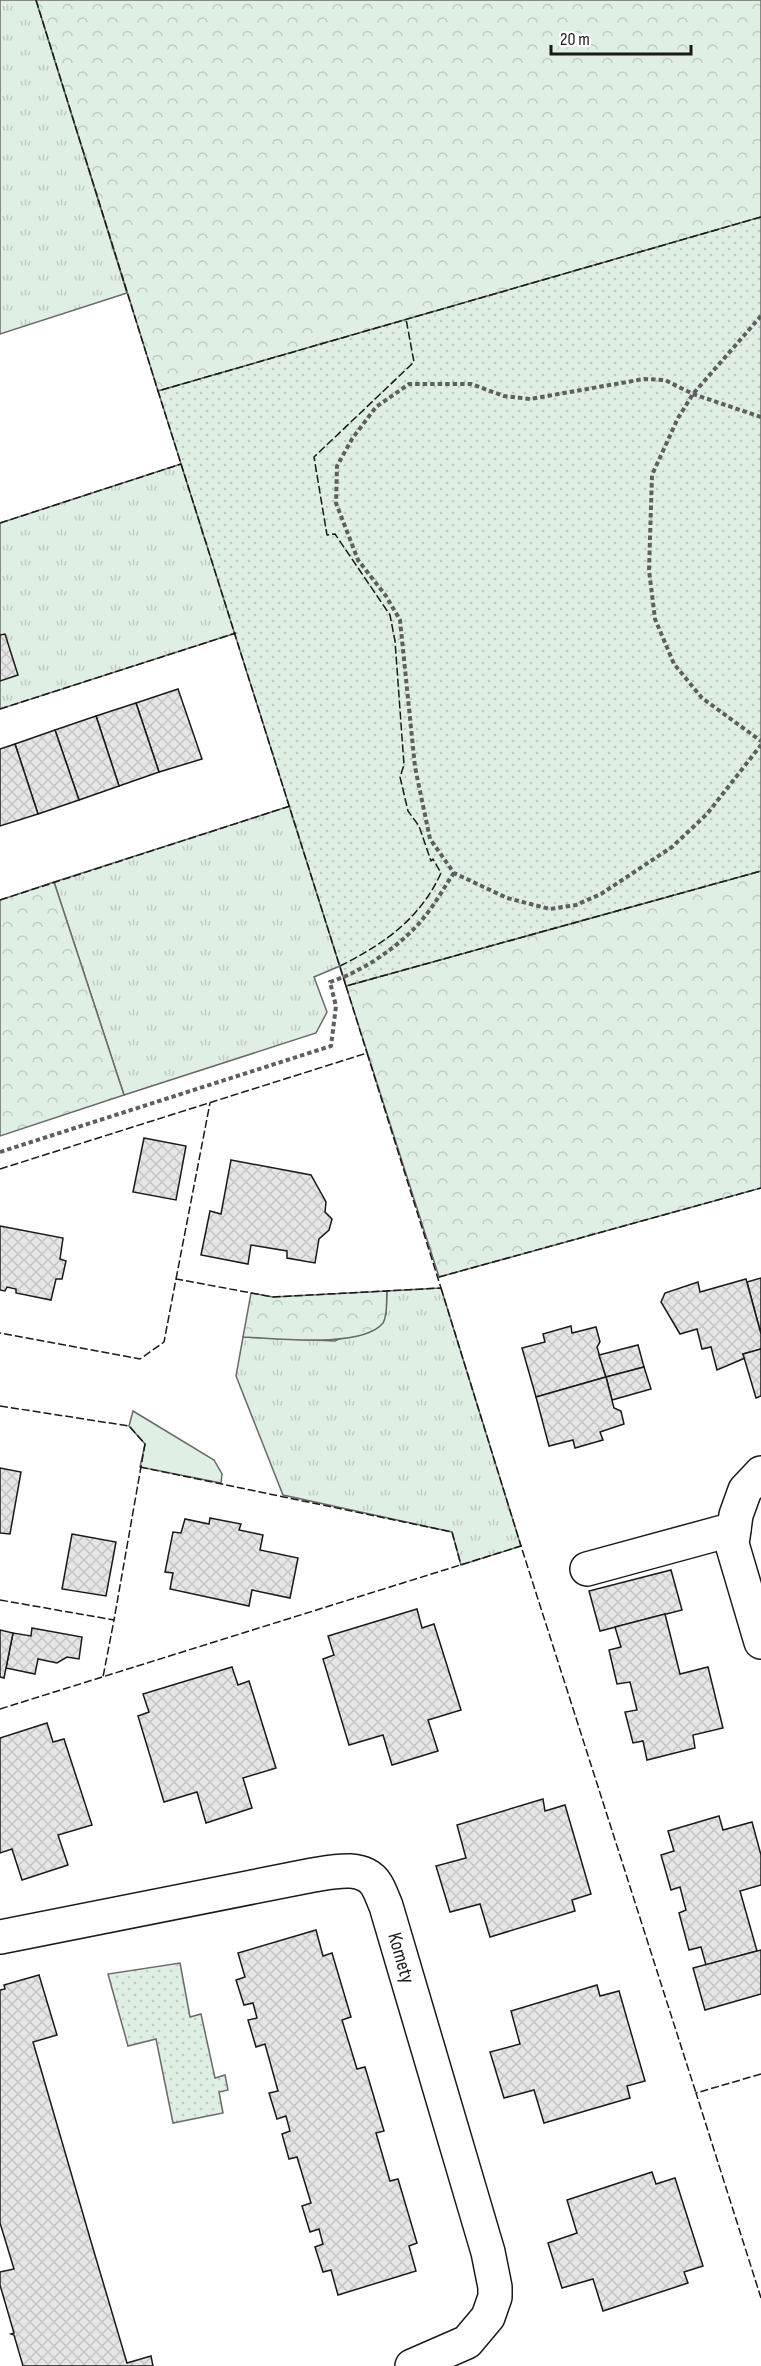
<svg xmlns="http://www.w3.org/2000/svg" width="761" height="2366" font-family="'Sofia Sans Condensed',sans-serif">
  <defs>
    <pattern id="grass-tufts" width="24" height="20" patternUnits="userSpaceOnUse" patternTransform="scale(1.5)"><rect width="24" height="20" fill="#e0efe3"/><path d="M3 7l-1-3M5 7V3M7 7l1-3M15 17l-1-3M17 17v-4M19 17l1-3" fill="none" stroke="#c0ccc2"/></pattern>
    <pattern id="forest-crowns" width="20" height="18" patternUnits="userSpaceOnUse" patternTransform="scale(1.5)"><rect width="20" height="18" fill="#e0efe3"/><path d="M2 6a3 3 0 1 1 6 0M12 15a3 3 0 1 1 6 0" fill="none" stroke="#c0ccc2"/></pattern>
    <pattern id="park-dots" width="8" height="8" patternUnits="userSpaceOnUse" patternTransform="scale(1.5)"><rect width="8" height="8" fill="#e0efe3"/><path d="M2 2h.1M6 6h.1" fill="none" stroke="#c0ccc2" stroke-width="1.8" stroke-linecap="round"/></pattern>
    <pattern id="building-cross-hatch" width="8" height="8" patternUnits="userSpaceOnUse" patternTransform="scale(1.5)"><rect width="8" height="8" fill="#e6e6e6"/><path d="M0 0l8 8M0 8l8-8" fill="none" stroke="#c5c5c5"/></pattern>
  </defs>
  <rect width="100%" height="100%" fill="#fff"/>
  <!-- grass -->
  <g fill="url(#grass-tufts)" stroke="#6a6a6a" stroke-width="1.5">
    <path d="M0,0H36L127,293L0,334Z"/>
    <path d="M181,464L236,633L0,709V523Z"/>
    <path d="M290,806L340,966L314,977L327,1012L316,1033L124,1095L54,882Z"/>
    <path d="M441,1288L521,1546L461,1565L452,1532L283,1495L236,1376L243,1337L335,1341L386,1314L387,1291Z"/>
  </g>
  <!-- forest -->
  <g fill="url(#forest-crowns)" stroke="#6a6a6a" stroke-width="1.5">
    <path d="M36,0H761V217L158,391Z"/>
    <path d="M761,871V1188L439,1277L346,986Z"/>
    <path d="M54,882L124,1095L0,1136V900Z"/>
    <path d="M387,1291C386,1300 388,1315 383,1323C362,1349 273,1338 243,1337L251,1293L273,1297Z"/>
  </g>
  <!-- park -->
  <g fill="url(#park-dots)" stroke="#6a6a6a" stroke-width="1.5">
    <path d="M761,217V871L346,986L158,391Z"/>
    <path d="M180,1963L190,2017L201,2014L215,2078L225,2075L228,2090L219,2092L223,2113L173,2123L156,2039L128,2046L108,1974Z"/>
  </g>
  <!-- garden -->
  <path fill="#e0efe3" stroke="#6a6a6a" stroke-width="1.5" d="M133,1411L214,1460L222,1474L221,1483L140,1467L145,1444L129,1426Z"/>
  <!-- building -->
  <g fill="url(#building-cross-hatch)" stroke="#1a1a1a" stroke-width="1.5">
    <path d="M5,634L18,675L0,681V635Z"/>
    <path d="M178,689L202,759L159,772L136,703Z"/>
    <path d="M136,703L159,772L119,786L96,716Z"/>
    <path d="M96,716L119,786L79,800L55,730Z"/>
    <path d="M55,730L79,800L38,814L15,744Z"/>
    <path d="M15,744L38,814L0,826V749Z"/>
    <path d="M144,1138L186,1146L176,1200L133,1192Z"/>
    <path d="M231,1160L311,1175L326,1202L325,1212L332,1219L329,1230L319,1239L315,1263L287,1258V1251L251,1245L248,1264L201,1255L210,1211L221,1214Z"/>
    <path d="M0,1226L63,1238L60,1259L66,1261L62,1279H56L51,1300L16,1293V1289L7,1287L5,1291L0,1290Z"/>
    <path d="M761,1278V1334L747,1282Z"/>
    <path d="M746,1279L761,1334V1349L743,1354L745,1358L717,1370L711,1347L702,1349L697,1329L680,1334L661,1302L665,1293L698,1282L700,1292Z"/>
    <path d="M571,1326L572,1333L596,1327L600,1342L597,1347L606,1377L536,1397L522,1348L545,1342L543,1334Z"/>
    <path d="M638,1345L644,1367L606,1377L599,1355Z"/>
    <path d="M761,1349V1396L756,1398L743,1354Z"/>
    <path d="M644,1367L651,1389L612,1400L606,1377Z"/>
    <path d="M606,1377L614,1408L621,1411L624,1424L600,1432L603,1440L575,1448L573,1440L549,1446L536,1397Z"/>
    <path d="M0,1468L21,1472L10,1534L0,1533Z"/>
    <path d="M210,1518L241,1524L239,1530L263,1535L260,1550L298,1558L290,1598L252,1590L249,1606L170,1589L173,1573L165,1572L173,1532L181,1533L185,1519L209,1524Z"/>
    <path d="M72,1534L116,1542L106,1596L62,1589Z"/>
    <path d="M671,1570L682,1610L600,1631L589,1591Z"/>
    <path d="M417,1609L422,1628L434,1624L461,1710L428,1720L438,1751L392,1765L383,1735L349,1745L323,1659L334,1655L328,1636Z"/>
    <path d="M665,1614L680,1674L708,1667L723,1728L693,1735L695,1748L647,1760L643,1741L633,1743L625,1712L637,1710L630,1682L617,1684L609,1650L621,1647L615,1627Z"/>
    <path d="M32,1628L82,1637L79,1659L67,1657L57,1663L38,1659L35,1674L6,1668L13,1633L31,1636Z"/>
    <path d="M0,1630L13,1633L4,1678L0,1677Z"/>
    <path d="M232,1667L238,1685L249,1681L276,1768L243,1778L252,1808L206,1823L197,1792L164,1802L138,1716L149,1712L143,1694Z"/>
    <path d="M47,1723L53,1742L64,1739L92,1825L58,1835L68,1865L22,1880L12,1849L0,1853V1738Z"/>
    <path d="M543,1799L545,1811L565,1805L591,1894L572,1900L575,1911L490,1937L480,1904L450,1912L436,1866L466,1858L457,1825Z"/>
    <path d="M719,1816L723,1830L752,1822L761,1855V1885L740,1891L757,1951L706,1965L701,1947L689,1950L679,1913L686,1910L680,1887L671,1890L661,1855L674,1851L668,1831Z"/>
    <path d="M316,1930L323,1956L332,1953L351,2017L342,2020L357,2069L365,2067L384,2131L376,2133L390,2181L398,2179L417,2243L409,2246L416,2271L338,2295L331,2270L323,2272L315,2247L323,2244L319,2229L310,2232L302,2206L311,2203L297,2157L289,2159L282,2134L290,2131L286,2116L277,2119L269,2093L278,2091L265,2044L256,2047L248,2020L257,2018L253,2003L244,2005L236,1980L245,1977L238,1953Z"/>
    <path d="M761,1950V1994L705,2010L693,1968Z"/>
    <path d="M39,1975L57,2035L33,2042L92,2245L127,2363L151,2356L153,2366H23L14,2335L11,2334L14,2333L0,2285V2272L14,2269L0,2223V1990L5,1989L4,1985Z"/>
    <path d="M597,1985L600,1996L619,1991L645,2081L627,2086L630,2098L544,2123L534,2090L504,2098L490,2052L520,2044L511,2011Z"/>
    <path d="M652,2172L656,2184L675,2178L703,2266L684,2272L688,2283L603,2311L593,2279L562,2288L548,2243L577,2233L567,2200Z"/>
  </g>
  <g fill="none" stroke-linecap="round" stroke-linejoin="round">
    <!-- minor casing -->
    <g stroke="#1a1a1a" stroke-width="36">
      <g id="minor">
        <path d="M761,1473L745,1490L736,1515L732,1544L761,1642"/>
        <path d="M587,1569L734,1529"/>
        <path d="M0,1937L313,1875C332,1872 363,1864 376,1884C380,1890 383,1899 386,1906L488,2252L495,2287V2297L488,2317L467,2342L412,2366"/>
      </g>
    </g>
    <!-- path -->
    <g stroke="#5f5f5f" stroke-width="4" stroke-dasharray="4.5 3" stroke-linecap="butt">
      <path d="M761,316L693,394L678,418L652,475L649,570L655,619L674,664L702,698L761,741"/>
      <path d="M761,417L693,394L665,380L644,379L530,399L504,396L471,384H409L376,407L352,439L337,466L336,503L358,560L386,596L400,620L415,767L430,839L454,873L507,898L550,909L576,905L601,894L672,847L707,814L761,745"/>
      <path d="M0,1152L331,1046L336,1006L330,982C362,972 404,944 425,916C436,903 444,887 454,873"/>
    </g>
    <!-- minor -->
    <use href="#minor" stroke="#fff" stroke-width="33"/>
    <!-- fence -->
    <g stroke="#1a1a1a" stroke-width="1.5" stroke-dasharray="8 3" stroke-linecap="butt">
      <path d="M36,0L158,391"/>
      <path d="M761,217L158,391L346,986L761,871"/>
      <path d="M0,523L181,464"/>
      <path d="M0,709L236,633"/>
      <path d="M0,900L290,806"/>
      <path d="M340,966C384,944 420,919 441,873L433,859L431,861L419,826L408,811L400,777L404,765L395,641L390,615L335,534L327,535L314,457L414,362L406,319"/>
      <path d="M346,986L367,1053"/>
      <path d="M0,1169L367,1053L441,1288L273,1297L176,1279L164,1342L140,1359L0,1333"/>
      <path d="M439,1277L761,1188"/>
      <path d="M176,1279L210,1103"/>
      <path d="M441,1288L521,1546"/>
      <path d="M0,1406L129,1426L145,1444L114,1620"/>
      <path d="M140,1467L452,1532L461,1565"/>
      <path d="M0,1600L114,1620L103,1677"/>
      <path d="M0,1709L521,1546L696,2093"/>
      <path d="M761,2074L696,2093L761,2298"/>
    </g>
  </g>
  <g text-anchor="middle" dominant-baseline="central" stroke-width="4.5" stroke-linejoin="round" paint-order="stroke">
    <!-- street labels -->
    <g font-size="20" fill="#1a1a1a" stroke="#fff">
      <text transform="translate(401 1958) rotate(74)">Komety</text>
    </g>
  </g>
  <!-- scale -->
  <path d="M551 45v9h140v-9" fill="none" stroke="#1a1a1a" stroke-width="3"/>
  <text x="560" y="45" font-size="18" fill="#1a1a1a" stroke="#ffffff" stroke-width="4.5" paint-order="stroke">20 m</text>
</svg>
